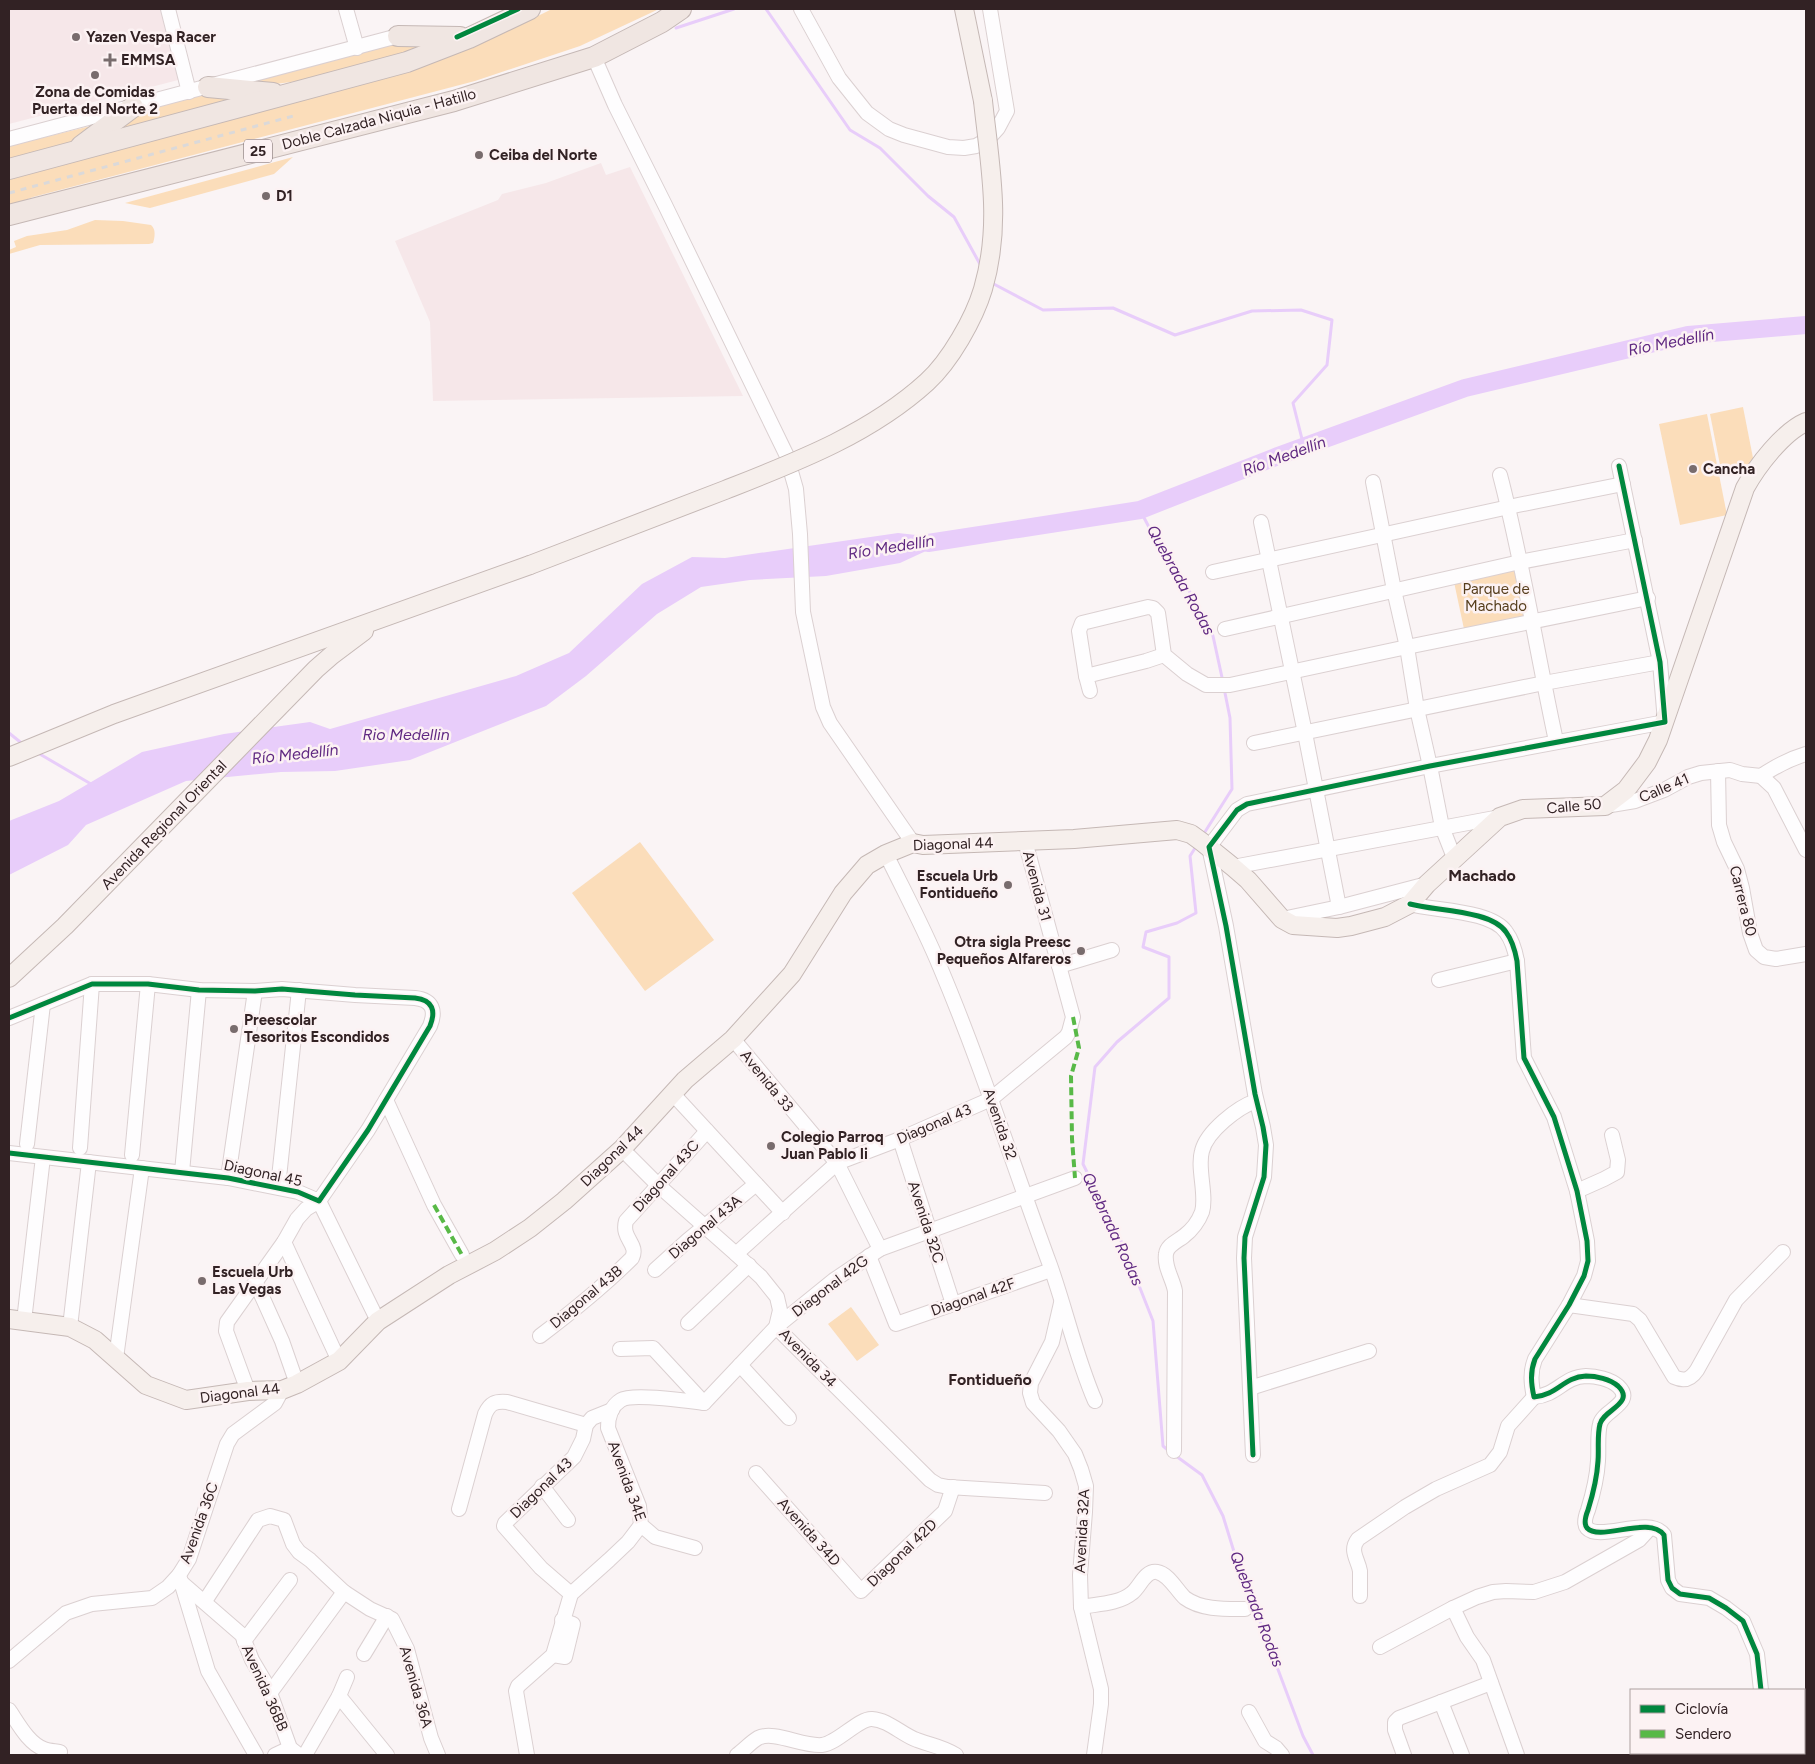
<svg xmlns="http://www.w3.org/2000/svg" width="1815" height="1764" font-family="Figtree,sans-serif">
  <rect width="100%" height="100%" fill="#faf4f5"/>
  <!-- built -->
  <g fill="#f6e7e9">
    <path d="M9,9H160L182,79L9,124Z"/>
    <path d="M601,163L606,175L630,167L743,396L433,401L430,322L395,241L498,200L502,194L546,183Z"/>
  </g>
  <!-- green -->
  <g fill="#fbddba">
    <path d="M552,9H659L580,46L475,81L33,197L9,206V176L407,70L489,40Z"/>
    <path d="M442,42L321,78L268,85L242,83L391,44Z"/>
    <path d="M211,91L247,96L115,133L134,112Z"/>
    <path d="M107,122L86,139L9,161V146Z"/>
    <path d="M293,157L274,174L150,208L125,203Z"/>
    <path d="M95,220L123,221L151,225C156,229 155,237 153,243L149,244L40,245L9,254V250L16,247L14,241L27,236L67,230Z"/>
    <path d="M1743,407L1754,463L1721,470L1710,414Z"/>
    <path d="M1707,414L1727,515L1680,525L1659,424Z"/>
    <path d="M1517,568L1526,617L1464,629L1454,582Z"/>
    <path d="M640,842L714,940L645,991L572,893Z"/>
    <path d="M851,1307L879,1345L857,1361L828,1324Z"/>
  </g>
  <!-- water -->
  <path fill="#e8cdfa" d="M898,533L952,539L900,563L826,576L750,580L701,587L657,614L586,676L546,706L410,760L335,771L281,772L186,781L86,825L68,845L9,875V821L59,801L142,752L224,734L310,722L330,729L516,676L569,653L642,584L692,557L725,558Z"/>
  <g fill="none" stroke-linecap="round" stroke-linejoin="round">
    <!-- stream -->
    <g stroke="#e8cdfa" stroke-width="3">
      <path d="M766,9L850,130L880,148L928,196L954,217L981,266"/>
      <path d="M676,28L734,9"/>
      <path d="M990,282L1043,310L1113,308L1175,335L1252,311L1301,310L1332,320L1327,365L1293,403L1304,447"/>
      <path d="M1140,510L1151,531L1176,566L1213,636L1223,682"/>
      <path d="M9,733L24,745"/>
      <path d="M38,753L91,784"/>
      <path d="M1203,835L1232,789L1230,718L1224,688"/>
      <path d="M1169,1451L1163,1446L1153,1321L1123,1245L1083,1164L1095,1067L1117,1042L1169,998V957L1143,947L1146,932L1177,923L1196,913L1190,856L1197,845"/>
      <path d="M1176,1456L1202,1475L1223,1516L1235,1555L1303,1736L1313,1755"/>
    </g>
    <!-- river -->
    <path stroke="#e8cdfa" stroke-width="18" d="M928,543L1140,510L1278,456L1465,388L1688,335L1806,325"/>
    <!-- minor casing -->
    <g stroke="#dbd0d1" stroke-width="16">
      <g id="minor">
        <path d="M168,9L189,92"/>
        <path d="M346,9L357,48"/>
        <path d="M801,9L839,78L867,113L889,129L904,135L948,147L964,148L976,146L988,139L998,128L1007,111L990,9"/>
        <path d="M594,57L615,105L665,205L786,454L796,489L800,534L803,612L823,707L830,723L913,843"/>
        <path d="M9,139L398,36"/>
        <path d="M1500,475C1523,563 1537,653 1556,741"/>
        <path d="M1373,482L1394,590L1407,647L1417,709L1430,766L1442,827L1455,860"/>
        <path d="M1261,522L1305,733L1339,907"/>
        <path d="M1213,572L1518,505L1623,484"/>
        <path d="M1225,629L1520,562L1635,540"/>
        <path d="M1086,676L1079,631L1082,623L1148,607L1153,608L1158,613L1164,655L1187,674L1206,685H1230L1407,647L1648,598"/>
        <path d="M1090,691L1086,676L1146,661L1164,655"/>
        <path d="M1254,743L1544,683L1660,662"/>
        <path d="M1718,771L1719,825L1724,842L1737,869L1742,888L1750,933L1756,950L1764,957L1776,959L1806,954"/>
        <path d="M1761,776L1774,788L1806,850"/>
        <path d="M1605,806L1635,801L1664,790L1688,777L1701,773L1730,770L1742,774L1761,776C1776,766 1789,759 1806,754"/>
        <path d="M886,854C904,891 924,928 940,967C981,1064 1013,1165 1050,1265C1066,1310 1076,1357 1095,1401"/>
        <path d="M1233,867L1500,817"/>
        <path d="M1410,904C1435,911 1491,910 1506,932C1512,940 1515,950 1517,961L1524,1058L1554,1117L1577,1191L1587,1241L1588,1261L1584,1276L1569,1305L1535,1359C1530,1372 1531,1383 1534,1397C1558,1395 1563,1377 1586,1376C1596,1376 1610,1379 1618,1386C1636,1403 1603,1410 1600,1424C1597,1435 1599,1450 1598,1461C1597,1478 1593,1494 1588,1510C1586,1515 1583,1523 1587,1528C1600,1542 1649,1515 1664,1535L1668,1580L1672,1588L1680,1594L1709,1598L1726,1608L1743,1621L1757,1654L1761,1690"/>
        <path d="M1282,919L1339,907L1427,884"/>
        <path d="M1059,966L1112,950"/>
        <path d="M1439,980L1517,961"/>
        <path d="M9,1018L92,984H148L199,990L255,991L282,989L355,995L415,998C433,1000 436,1011 430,1026L368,1130L319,1201L298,1192L228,1178L9,1153"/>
        <path d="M733,1039L837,1163L880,1249"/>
        <path d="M673,1094L783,1213"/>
        <path d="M386,1100L434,1205L462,1255"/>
        <path d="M900,1139L953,1304"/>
        <path d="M27,1144L43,1004"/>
        <path d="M80,1148L92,984"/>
        <path d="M622,1149L658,1185L736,1254L761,1277L777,1297L780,1310L776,1327L930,1480L938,1485L948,1487L1045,1493"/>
        <path d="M132,1155L148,984"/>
        <path d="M182,1172L199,990"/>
        <path d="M228,1178L255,991"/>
        <path d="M278,1187L299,990"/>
        <path d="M1577,1191L1604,1179L1617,1172L1618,1160L1612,1135"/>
        <path d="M284,1242L339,1361"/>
        <path d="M736,1254L837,1163L900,1139L991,1099L1066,1037L1069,1032L1073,1017L1025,841"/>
        <path d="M869,1256L896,1324L1051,1270"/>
        <path d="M655,1270L687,1241L756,1184"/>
        <path d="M256,1283L282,1341L297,1384"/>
        <path d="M1061,1303L1052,1342L1031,1383L1030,1393L1033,1403L1059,1431L1075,1454L1081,1469L1086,1486L1085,1512L1080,1575L1081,1607L1101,1689V1704L1094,1755"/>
        <path d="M1569,1305L1633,1314L1640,1320L1674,1377C1685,1382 1691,1379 1697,1370L1736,1300L1783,1252"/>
        <path d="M24,1321L43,1157"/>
        <path d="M688,1323L749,1265"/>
        <path d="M70,1327L89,1162"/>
        <path d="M540,1336C573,1311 603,1287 632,1258C639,1244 621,1239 626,1221L707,1131"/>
        <path d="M620,1349L653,1348L704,1403"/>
        <path d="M116,1358L142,1168"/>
        <path d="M740,1365L789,1418"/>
        <path d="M1250,1388L1369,1351"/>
        <path d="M248,1391L226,1331L227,1322L284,1242L297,1219L306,1209L319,1201L378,1321"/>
        <path d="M1174,1451L1175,1291C1173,1279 1164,1267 1166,1254C1167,1245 1178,1241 1184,1236C1192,1230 1199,1220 1202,1212C1207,1195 1197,1168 1202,1151C1207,1131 1238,1107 1256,1101"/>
        <path d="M1253,1455L1244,1258L1245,1237L1264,1177L1266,1145L1263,1127L1255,1094L1226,926L1209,847L1237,810L1247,804L1430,766L1665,722L1660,662L1619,466"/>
        <path d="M756,1473L861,1591L945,1511L953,1487"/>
        <path d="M542,1486L568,1520"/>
        <path d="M459,1509L485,1414C490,1403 495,1401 507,1402L586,1425"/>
        <path d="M695,1548L655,1537L641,1525L639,1506L608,1428C608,1418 611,1406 621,1400C632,1393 688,1401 704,1403L776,1327L834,1280L880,1249L1075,1178"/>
        <path d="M182,1583L242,1635L252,1660L268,1687L290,1748L299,1755"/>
        <path d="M571,1594L541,1568L504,1526L505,1523L574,1457L583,1439L586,1425L592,1418L612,1410"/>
        <path d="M1360,1596C1360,1588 1360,1579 1360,1571C1358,1559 1349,1551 1358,1539L1405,1507L1436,1489L1490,1465L1500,1452L1508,1426L1534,1397"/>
        <path d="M205,1601L258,1520L270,1516L284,1520L293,1544L299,1552L310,1560L344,1592L370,1609L392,1619L407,1649L431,1738L438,1755"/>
        <path d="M1081,1607C1097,1604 1119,1604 1132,1593C1140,1587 1145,1570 1157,1572C1169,1574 1177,1591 1185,1598C1201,1610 1226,1609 1245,1609"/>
        <path d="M1453,1608L1467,1637L1483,1660L1517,1755"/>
        <path d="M244,1641L290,1580"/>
        <path d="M1380,1647L1453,1608L1477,1597L1493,1592L1506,1591L1534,1592L1565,1582L1639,1540L1650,1528"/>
        <path d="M364,1654L387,1616"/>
        <path d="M553,1655L565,1657L573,1624L562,1620"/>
        <path d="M9,1661L66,1613L92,1604L152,1598L168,1587L179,1575"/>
        <path d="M270,1693L344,1592"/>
        <path d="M339,1696L387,1755"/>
        <path d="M1441,1702L1462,1755"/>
        <path d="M9,1710C18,1723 28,1743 44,1749C49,1751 55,1751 60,1752"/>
        <path d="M1249,1712L1265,1741L1276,1748L1282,1755"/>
        <path d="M1804,1749L1806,1750"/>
        <path d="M256,1755L208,1671L179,1575L189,1559L227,1444L233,1434L275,1403L282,1390"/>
        <path d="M275,1755L290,1748"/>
        <path d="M305,1755L339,1696L347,1677"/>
        <path d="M527,1755L516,1691L518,1686L553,1655L571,1594L609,1560L628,1542L641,1525"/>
        <path d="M737,1755C744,1750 751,1742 758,1738C774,1730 803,1747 822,1745C838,1743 859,1718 872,1719C889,1720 902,1735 917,1740C933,1746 941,1746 956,1755"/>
        <path d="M1404,1755L1395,1730V1722L1399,1718L1491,1683"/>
      </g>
    </g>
    <!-- major casing -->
    <g stroke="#c5b8b5" stroke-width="20">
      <g id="major">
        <path d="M964,9L983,101"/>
        <path d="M9,757L114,714L530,565"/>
        <path d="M9,978L65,926L316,669L332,655L364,631"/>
        <path d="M9,1319L70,1327L95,1340L146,1385L186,1400L248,1391L282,1390L297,1384L339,1361L378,1321L449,1275L495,1251L530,1228L564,1201L622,1149L685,1080L733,1039L792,974L843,893L867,865L886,854L913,843L923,845L1074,839L1177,830L1191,834L1202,842L1233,867L1248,880L1282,919L1293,925L1337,928L1351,926L1385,917L1410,904L1427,884L1500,817L1523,809L1605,806L1626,790L1647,762L1658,740L1745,488C1757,466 1783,432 1806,422"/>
      </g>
    </g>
    <!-- highway casing -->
    <g stroke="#c5b8b5" stroke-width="22">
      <g id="highway">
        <path d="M398,36L460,37"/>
        <path d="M208,87L273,93"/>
        <path d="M81,146L133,107"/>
        <path d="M9,169L407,62L469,38L530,9"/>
        <path d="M9,215L454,101L594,57L662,22L681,9"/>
      </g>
    </g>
    <!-- minor -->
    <use href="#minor" stroke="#fefdfe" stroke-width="14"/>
    <!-- major -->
    <use href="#major" stroke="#f6efec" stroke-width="18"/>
    <!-- highway -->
    <use href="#highway" stroke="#f0e6e2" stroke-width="20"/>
    <!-- rail -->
    <path stroke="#dbd9d9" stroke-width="3" stroke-dasharray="6 6" stroke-linecap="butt" d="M9,193L297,115"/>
    <!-- major-bridge casing -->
    <g stroke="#c5b8b5" stroke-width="20" stroke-linecap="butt">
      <path id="major-bridge" d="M530,565C595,540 660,515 725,490C796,462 870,434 927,382C950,361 974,319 983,289C1002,224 990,167 983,101"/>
    </g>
    <!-- major-bridge -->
    <use href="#major-bridge" stroke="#f6efec" stroke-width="18"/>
    <!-- quiet -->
    <g stroke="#58b947" stroke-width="4" stroke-dasharray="8 4" stroke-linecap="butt">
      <path d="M1073,1017L1079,1048L1071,1076L1072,1139L1075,1178"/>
      <path d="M434,1205L462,1255"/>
    </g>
    <!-- cycleway casing -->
    <g stroke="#fcf2f3" stroke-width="8">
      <g id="cycleway">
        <path d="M457,37L518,9"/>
        <path d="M1410,904C1435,911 1491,910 1506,932C1512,940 1515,950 1517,961L1524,1058L1554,1117L1577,1191L1587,1241L1588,1261L1584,1276L1569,1305L1535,1359C1530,1372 1531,1383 1534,1397C1558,1395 1563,1377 1586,1376C1596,1376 1610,1379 1618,1386C1636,1403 1603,1410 1600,1424C1597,1435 1599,1450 1598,1461C1597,1478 1593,1494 1588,1510C1586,1515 1583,1523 1587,1528C1600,1542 1649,1515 1664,1535L1668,1580L1672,1588L1680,1594L1709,1598L1726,1608L1743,1621L1757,1654L1761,1690"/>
        <path d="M9,1018L92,984H148L199,990L255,991L282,989L355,995L415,998C433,1000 436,1011 430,1026L368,1130L319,1201L298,1192L228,1178L9,1153"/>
        <path d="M1253,1455L1244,1258L1245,1237L1264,1177L1266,1145L1263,1127L1255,1094L1226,926L1209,847L1237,810L1247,804L1430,766L1665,722L1660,662L1619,466"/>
      </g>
    </g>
    <!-- cycleway -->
    <use href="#cycleway" stroke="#00873e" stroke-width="5"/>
  </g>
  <!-- markers -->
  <g fill="#786c6d" stroke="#fcf2f3" stroke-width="2">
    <circle cx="76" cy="37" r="5"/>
    <path d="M107.5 52.5h5v5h5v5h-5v5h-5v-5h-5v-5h5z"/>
    <circle cx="95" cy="75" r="5"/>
    <circle cx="479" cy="155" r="5"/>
    <circle cx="266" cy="196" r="5"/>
    <circle cx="1693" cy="469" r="5"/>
    <circle cx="1008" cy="885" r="5"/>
    <circle cx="1081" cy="951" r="5"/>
    <circle cx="234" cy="1029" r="5"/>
    <circle cx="771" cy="1146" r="5"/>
    <circle cx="202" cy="1281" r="5"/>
  </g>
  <g text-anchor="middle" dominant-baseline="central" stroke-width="5" stroke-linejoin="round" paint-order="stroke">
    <!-- shield labels -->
    <rect fill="#fcf2f3" stroke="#6f6062" stroke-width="1" x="244" y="139.5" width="28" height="23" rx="4"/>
    <g font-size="14" font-weight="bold" fill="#322224">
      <text x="258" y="151">25</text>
    </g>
    <!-- poi labels -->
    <g font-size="15" font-weight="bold" fill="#322224" stroke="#fcf2f3" text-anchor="start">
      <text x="86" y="37">Yazen Vespa Racer</text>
      <text x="121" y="60">EMMSA</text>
      <text x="95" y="92" text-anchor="middle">Zona de Comidas<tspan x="95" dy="17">Puerta del Norte 2</tspan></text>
      <text x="489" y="155">Ceiba del Norte</text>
      <text x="276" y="196">D1</text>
      <text x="1703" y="469">Cancha</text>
      <text x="998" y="876" text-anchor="end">Escuela Urb<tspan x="998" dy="17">Fontidueño</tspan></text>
      <text x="1071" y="942" text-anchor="end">Otra sigla Preesc<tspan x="1071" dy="17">Pequeños Alfareros</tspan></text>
      <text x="244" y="1020">Preescolar<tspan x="244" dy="17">Tesoritos Escondidos</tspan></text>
      <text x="781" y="1137">Colegio Parroq<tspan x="781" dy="17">Juan Pablo Ii</tspan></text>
      <text x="212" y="1272">Escuela Urb<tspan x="212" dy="17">Las Vegas</tspan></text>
    </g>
    <!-- street labels -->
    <g font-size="15" fill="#322224" stroke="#fcf2f3">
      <text transform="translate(379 119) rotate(-15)">Doble Calzada Niquia - Hatillo</text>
      <text transform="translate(1664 788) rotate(-23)">Calle 41</text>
      <text transform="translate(1574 806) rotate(-5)">Calle 50</text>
      <text transform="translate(164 825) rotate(-46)">Avenida Regional Oriental</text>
      <text transform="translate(953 844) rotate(-2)">Diagonal 44</text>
      <text transform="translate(1037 886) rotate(75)">Avenida 31</text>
      <text transform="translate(1743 901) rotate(76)">Carrera 80</text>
      <text transform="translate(767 1081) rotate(51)">Avenida 33</text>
      <text transform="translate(934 1124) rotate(-23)">Diagonal 43</text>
      <text transform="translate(1000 1124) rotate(71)">Avenida 32</text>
      <text transform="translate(612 1156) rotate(-44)">Diagonal 44</text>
      <text transform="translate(263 1173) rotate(12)">Diagonal 45</text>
      <text transform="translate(666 1176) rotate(-48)">Diagonal 43C</text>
      <text transform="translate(926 1222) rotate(72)">Avenida 32C</text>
      <text transform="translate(705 1227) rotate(-40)">Diagonal 43A</text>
      <text transform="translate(830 1286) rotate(-37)">Diagonal 42G</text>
      <text transform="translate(586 1297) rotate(-40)">Diagonal 43B</text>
      <text transform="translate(973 1297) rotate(-19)">Diagonal 42F</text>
      <text transform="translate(808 1358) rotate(46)">Avenida 34</text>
      <text transform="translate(240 1393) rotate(-7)">Diagonal 44</text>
      <text transform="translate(627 1481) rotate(70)">Avenida 34E</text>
      <text transform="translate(541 1488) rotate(-44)">Diagonal 43</text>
      <text transform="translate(199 1523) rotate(-70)">Avenida 36C</text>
      <text transform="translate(1082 1531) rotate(-87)">Avenida 32A</text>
      <text transform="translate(809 1532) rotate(48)">Avenida 34D</text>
      <text transform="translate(902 1553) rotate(-44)">Diagonal 42D</text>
      <text transform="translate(416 1687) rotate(74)">Avenida 36A</text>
      <text transform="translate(265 1688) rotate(66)">Avenida 36BB</text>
    </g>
    <!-- park labels -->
    <g font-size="15" fill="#563e1d" stroke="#fcf2f3">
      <text x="1496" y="589">Parque de<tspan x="1496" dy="17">Machado</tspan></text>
    </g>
    <!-- water labels -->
    <g font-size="16" font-style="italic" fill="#602982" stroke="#fcf2f3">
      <text transform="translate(1671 342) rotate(-11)">Río Medellín</text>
      <text transform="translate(1284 456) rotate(-20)">Río Medellín</text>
      <text transform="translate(891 547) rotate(-9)">Río Medellín</text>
      <text transform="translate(1181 580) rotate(61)">Quebrada Rodas</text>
      <text x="406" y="734">Rio Medellin</text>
      <text transform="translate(295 754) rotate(-6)">Río Medellín</text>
      <text transform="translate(1113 1229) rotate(65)">Quebrada Rodas</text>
      <text transform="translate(1257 1609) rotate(69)">Quebrada Rodas</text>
    </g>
    <!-- neighbourhood labels -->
    <g font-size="16" font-weight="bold" fill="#322224" stroke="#fcf2f3">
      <text x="1482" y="875">Machado</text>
      <text x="990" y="1379">Fontidueño</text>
    </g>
  </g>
  <!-- border -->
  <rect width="1815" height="1764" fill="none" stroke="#322224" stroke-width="20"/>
  <!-- legend -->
  <rect x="1630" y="1689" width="175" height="65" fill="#fcf2f3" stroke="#ab9fa0"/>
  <rect x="1640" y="1705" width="25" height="8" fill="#00873e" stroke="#ab9fa0"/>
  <text x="1675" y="1714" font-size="15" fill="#322224">Ciclovía</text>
  <rect x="1640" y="1730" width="25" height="8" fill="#58b947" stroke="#ab9fa0"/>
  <text x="1675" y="1739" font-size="15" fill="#322224">Sendero</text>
</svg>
